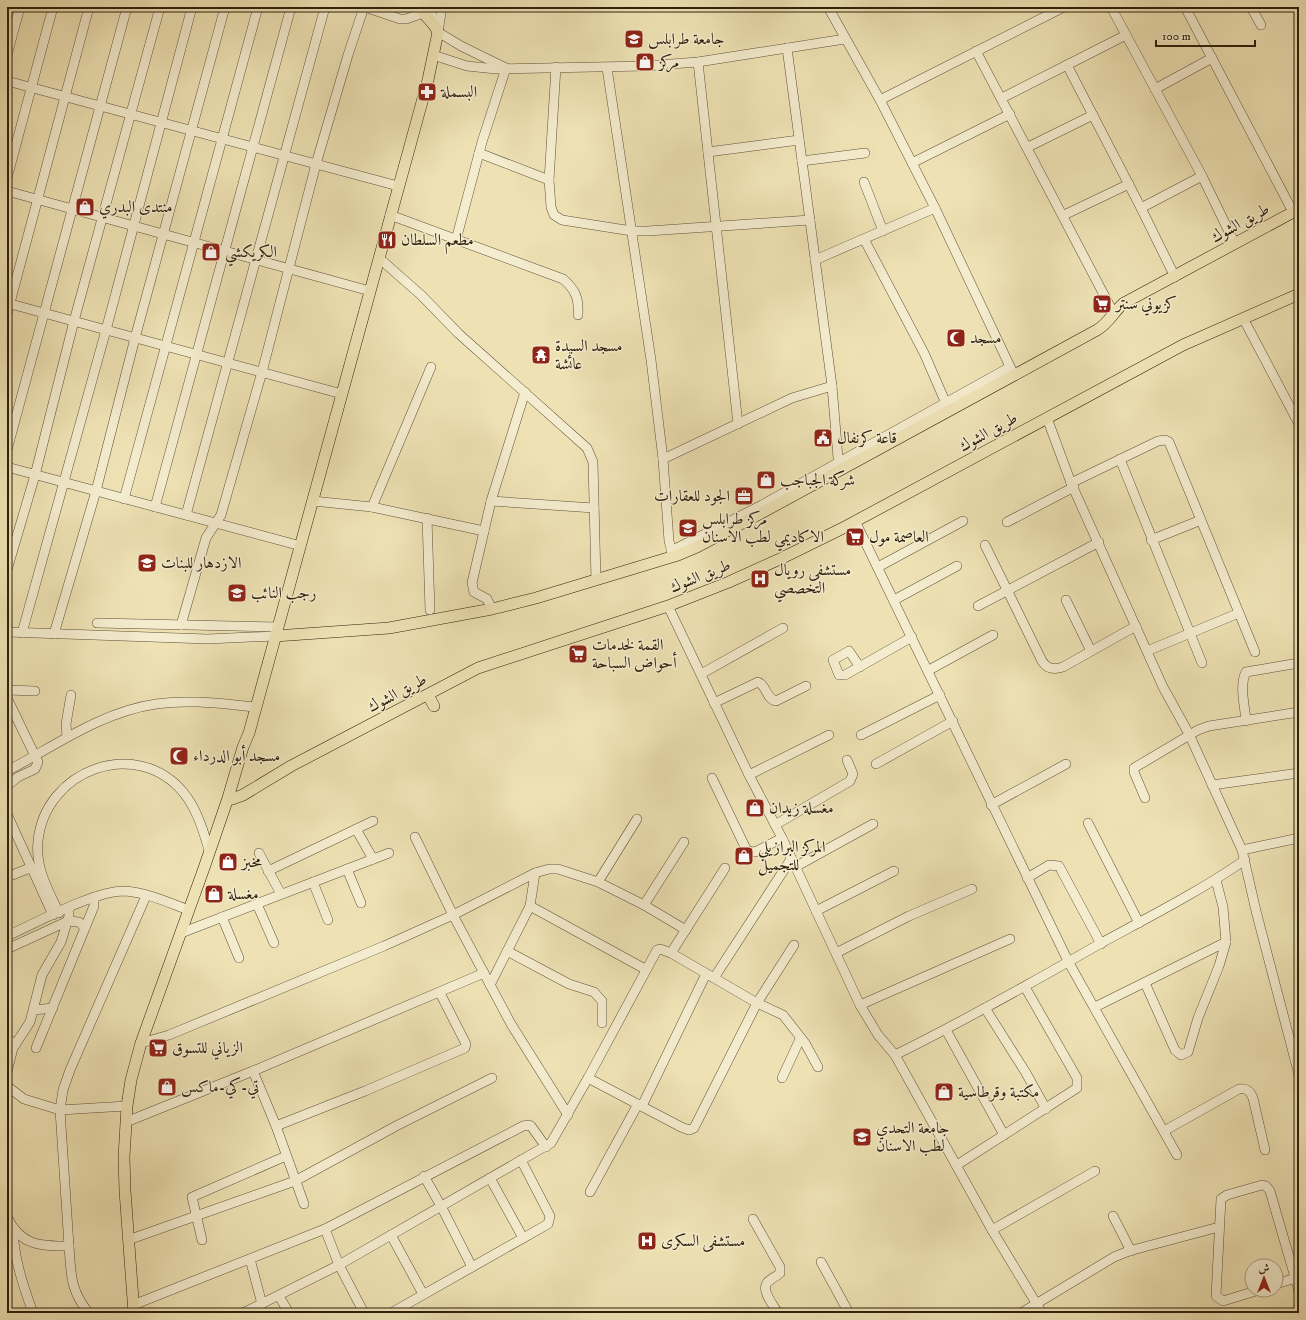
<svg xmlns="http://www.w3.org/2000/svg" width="1306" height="1320" font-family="'IM FELL DW Pica',Amiri,serif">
  <rect width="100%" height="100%" fill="#eee2b4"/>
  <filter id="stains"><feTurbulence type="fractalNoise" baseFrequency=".005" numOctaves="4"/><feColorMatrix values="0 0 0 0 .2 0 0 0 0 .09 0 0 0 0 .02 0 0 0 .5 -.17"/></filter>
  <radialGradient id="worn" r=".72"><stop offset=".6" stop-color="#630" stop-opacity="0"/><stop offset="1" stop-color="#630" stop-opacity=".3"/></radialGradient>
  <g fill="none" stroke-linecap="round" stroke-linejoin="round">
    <!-- minor casing -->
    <g stroke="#5f5037" stroke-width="10">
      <g id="minor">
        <path d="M365,7L400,19H406L423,13"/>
        <path d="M430,7L434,25"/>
        <path d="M442,7L438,32L461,46L506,68"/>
        <path d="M828,7L880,100L935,208L1014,375"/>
        <path d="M1111,7L1202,176L1235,244"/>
        <path d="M1185,7L1293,212"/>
        <path d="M1251,7L1261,25"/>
        <path d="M787,48L832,386L839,470"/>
        <path d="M976,51L1114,314"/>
        <path d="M7,55L20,7"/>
        <path d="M433,55L467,66L496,69L645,66L698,62L845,39"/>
        <path d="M698,62L738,424"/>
        <path d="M1067,65L1141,208L1175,277"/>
        <path d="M556,67L549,180L551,207L554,215L562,220L632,231H648L810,220"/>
        <path d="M607,68L651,360L663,459L669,541L673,556"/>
        <path d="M7,81L398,186"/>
        <path d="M1155,89L1212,58"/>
        <path d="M1002,98L1126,35"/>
        <path d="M880,100L1064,7"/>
        <path d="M1028,147L1093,115"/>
        <path d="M708,152L799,140"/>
        <path d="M479,153L549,180"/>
        <path d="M802,161L865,153"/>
        <path d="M912,163L1010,114"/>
        <path d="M7,178L53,7"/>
        <path d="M864,182L883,231"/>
        <path d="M7,191L370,291"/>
        <path d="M1141,208L1202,176"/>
        <path d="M390,215L563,279C576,290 579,299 578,315"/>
        <path d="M1064,215L1129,184"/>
        <path d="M864,239L924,353L948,408"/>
        <path d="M456,240L482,142L506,68"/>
        <path d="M379,258L421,295L459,334L587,448L593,462L596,580"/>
        <path d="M815,260L935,208"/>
        <path d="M7,303L342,394"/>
        <path d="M7,314L89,7"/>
        <path d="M1243,318L1299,424"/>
        <path d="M1047,418L1071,483L1163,687L1189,734L1242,850L1256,911L1299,1075"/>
        <path d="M7,450L127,7"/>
        <path d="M663,459L792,398L832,386"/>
        <path d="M1120,459L1202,663"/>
        <path d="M7,467L301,546"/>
        <path d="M1071,483L1158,441L1165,440L1169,442L1255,652"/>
        <path d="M124,499L258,7"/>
        <path d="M313,501L372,507L484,531"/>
        <path d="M491,501L594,508"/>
        <path d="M155,507L291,7"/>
        <path d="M372,507L431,367"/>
        <path d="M186,515L325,7"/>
        <path d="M427,518L430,610"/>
        <path d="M855,521L1069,963L1177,1155"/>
        <path d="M1007,522L1074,487"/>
        <path d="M1151,540L1201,520"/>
        <path d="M985,545L1042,661C1047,669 1054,670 1063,667L1136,626"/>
        <path d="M671,551L762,505L1010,367"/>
        <path d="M878,567L963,521"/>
        <path d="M7,570L35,475L74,321L160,7"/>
        <path d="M894,600L957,566"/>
        <path d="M1066,600L1091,651"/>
        <path d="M668,606L749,775L782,838L860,1005L878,1035L895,1055L992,1230L1042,1313"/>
        <path d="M978,606L1099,542"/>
        <path d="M492,609L487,599L474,592L472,583L491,501L525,392"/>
        <path d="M97,623L278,627"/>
        <path d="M181,625L206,538L221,515L262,372L316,164L348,55L364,7"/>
        <path d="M7,632L208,639L275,636"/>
        <path d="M22,633L106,330L192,7"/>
        <path d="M54,634L96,491L135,338L225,7"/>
        <path d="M1147,651L1239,613"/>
        <path d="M860,667L849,651L833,660L839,675H845L912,637"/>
        <path d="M929,670L993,635"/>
        <path d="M701,674L783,628"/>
        <path d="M7,690L35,691"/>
        <path d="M7,698L38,762L35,769L18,777L7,786"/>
        <path d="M714,703L758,682C767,686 766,699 776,701L806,686"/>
        <path d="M1246,721C1245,707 1239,685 1246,672L1299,663"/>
        <path d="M861,735L940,695"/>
        <path d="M67,737L66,724L71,695"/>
        <path d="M876,764L953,721"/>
        <path d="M7,771C55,746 101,712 156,704C189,699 223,704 256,707"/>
        <path d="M749,775L829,735"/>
        <path d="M712,778L747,851L755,852L782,838"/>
        <path d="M1212,785L1299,773"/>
        <path d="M1145,798L1134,772V768L1198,730L1209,726L1299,712"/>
        <path d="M991,805L1066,764"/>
        <path d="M7,814L53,915"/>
        <path d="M1088,823L1139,923"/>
        <path d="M775,825L850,781L853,774L847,760"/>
        <path d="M356,829L373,859"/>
        <path d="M415,837L453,915L511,1024L568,1115"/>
        <path d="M1242,850L1299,838"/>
        <path d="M259,853L281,894"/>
        <path d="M795,867L873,824"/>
        <path d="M347,869L361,903"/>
        <path d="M268,871L373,821"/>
        <path d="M7,877L30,868"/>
        <path d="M1027,878L1049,865L1059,866L1101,944"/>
        <path d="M313,882L328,920"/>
        <path d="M598,882L637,819"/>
        <path d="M257,904L274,943"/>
        <path d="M644,905L684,842"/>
        <path d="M530,906L645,969"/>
        <path d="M816,911L894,871"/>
        <path d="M59,913C48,890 35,867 38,841C45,770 136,736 183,792C197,809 203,830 209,850"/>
        <path d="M222,917L239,958"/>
        <path d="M181,933L389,853"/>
        <path d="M7,936C36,923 94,891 124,891C146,892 169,903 189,910"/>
        <path d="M7,949L68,921L79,922L85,928"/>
        <path d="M507,951L569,984L594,992L602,1001V1023"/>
        <path d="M671,953L725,868"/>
        <path d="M836,953L909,916L972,889"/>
        <path d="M714,978L791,859"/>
        <path d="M1145,983L1175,1050L1181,1055L1188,1052L1198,1018L1219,966L1226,942L1223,907L1216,880"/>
        <path d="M490,985L530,906L535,873"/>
        <path d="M860,1005L1010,939"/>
        <path d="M1095,1007L1226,942"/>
        <path d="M985,1008L1026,1073L1046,1109"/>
        <path d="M34,1010L53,1008"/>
        <path d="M946,1030L1004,1135"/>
        <path d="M7,1038L15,1045"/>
        <path d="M141,1043L169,1035L384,946L453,915L535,873L549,869H558L598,882L644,905L686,930"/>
        <path d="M36,1048L94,906V897"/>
        <path d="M895,1055C966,1020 1035,981 1103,942C1151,916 1200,891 1245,860"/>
        <path d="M253,1071L276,1126L304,1204"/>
        <path d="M7,1072L13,1048L30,1022L42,975L61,942L69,916V908"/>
        <path d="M588,1078L681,1127L689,1130L694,1128L757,1003L794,945"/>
        <path d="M782,1078L800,1039"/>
        <path d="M7,1086L24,1099L60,1110L127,1106"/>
        <path d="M642,1106L706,974"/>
        <path d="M126,1122L253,1071L484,973"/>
        <path d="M276,1126L365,1091L465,1048L466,1044L440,993"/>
        <path d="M1164,1131L1239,1089C1247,1088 1250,1091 1253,1098L1265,1150"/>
        <path d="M957,1165L1077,1088V1078L1025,987"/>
        <path d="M424,1176L441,1206L472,1267"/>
        <path d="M490,1178L523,1238"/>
        <path d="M590,1192L638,1104"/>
        <path d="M1113,1216L1131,1251"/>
        <path d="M7,1217C21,1246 40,1246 69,1246C71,1273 70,1291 89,1313"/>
        <path d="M753,1219L780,1267V1273C776,1277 770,1279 767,1283C761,1291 774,1306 778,1313"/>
        <path d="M13,1229C14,1259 23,1285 33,1313"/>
        <path d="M325,1229L339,1265L364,1313"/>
        <path d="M992,1230L1095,1171"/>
        <path d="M391,1235L423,1294"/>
        <path d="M128,1240L295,1181L398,1125L492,1078"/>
        <path d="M202,1240L192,1197L286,1156"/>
        <path d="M69,1246L60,1110L63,1090L70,1070L146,896"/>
        <path d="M250,1259L262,1304"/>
        <path d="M821,1262L849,1313"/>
        <path d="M1276,1284L1296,1278"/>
        <path d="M1259,1290L1223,1301L1216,1296L1221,1199L1227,1195L1262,1185L1266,1186L1270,1191L1299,1291"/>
        <path d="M279,1296L289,1313"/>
        <path d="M133,1305L325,1229L523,1126L529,1125L531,1126L546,1147"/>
        <path d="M243,1313L339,1265L551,1143L588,1078L657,950L660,949L671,953L757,1003L783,1015L805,1043L818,1067"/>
        <path d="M391,1313L548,1224L550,1216L521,1160"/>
        <path d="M1021,1313L1114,1257L1129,1251L1219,1227"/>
      </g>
    </g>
    <!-- major casing -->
    <g stroke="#2f200d" stroke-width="12">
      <g id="major">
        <path d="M275,636L389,628L492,609L536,598L678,555L697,547L765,511L1097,330C1109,323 1114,311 1124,303L1299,209"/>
        <path d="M428,695L434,706"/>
        <path d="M232,799L243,795L291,766L478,668L668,606L729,582L782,558L841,529L1183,345L1299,294"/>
        <path d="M134,1313L125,1191L124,1157L127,1106L131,1080L141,1043L204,868L228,798L243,747L249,733L428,80L438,32L434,25L418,7"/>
      </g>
    </g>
    <!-- minor -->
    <use href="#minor" stroke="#f4ecce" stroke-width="9"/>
    <!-- major -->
    <use href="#major" stroke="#eee2b4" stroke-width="11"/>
  </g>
  <!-- icons -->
  <defs>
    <g id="university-square" transform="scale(1)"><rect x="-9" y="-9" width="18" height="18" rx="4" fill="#8f2418" stroke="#f4ecce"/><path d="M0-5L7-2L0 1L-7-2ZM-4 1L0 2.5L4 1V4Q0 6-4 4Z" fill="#fff"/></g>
    <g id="shop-square" transform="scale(1)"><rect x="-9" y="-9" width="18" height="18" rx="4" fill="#8f2418" stroke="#f4ecce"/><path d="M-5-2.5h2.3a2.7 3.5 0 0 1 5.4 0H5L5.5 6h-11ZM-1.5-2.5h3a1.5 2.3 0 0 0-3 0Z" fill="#fff"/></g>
    <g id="pharmacy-square" transform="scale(1)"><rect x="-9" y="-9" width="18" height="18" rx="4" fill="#8f2418" stroke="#f4ecce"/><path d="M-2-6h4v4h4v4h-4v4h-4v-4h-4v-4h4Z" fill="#fff"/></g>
    <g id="restaurant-square" transform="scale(1)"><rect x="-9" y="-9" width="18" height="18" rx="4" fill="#8f2418" stroke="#f4ecce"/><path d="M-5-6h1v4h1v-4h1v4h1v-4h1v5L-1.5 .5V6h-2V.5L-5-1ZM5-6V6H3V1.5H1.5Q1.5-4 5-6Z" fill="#fff"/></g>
    <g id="supermarket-square" transform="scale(1)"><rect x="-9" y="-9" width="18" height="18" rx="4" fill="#8f2418" stroke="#f4ecce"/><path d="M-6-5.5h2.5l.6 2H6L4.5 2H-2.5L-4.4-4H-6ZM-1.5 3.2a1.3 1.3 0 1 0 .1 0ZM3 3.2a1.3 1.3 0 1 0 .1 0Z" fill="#fff"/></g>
    <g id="mosque-square" transform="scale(1)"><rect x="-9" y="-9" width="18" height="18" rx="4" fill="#8f2418" stroke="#f4ecce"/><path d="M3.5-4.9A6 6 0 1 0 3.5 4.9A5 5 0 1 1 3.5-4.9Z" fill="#fff"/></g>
    <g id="temple-square" transform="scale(1)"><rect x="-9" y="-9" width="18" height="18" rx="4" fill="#8f2418" stroke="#f4ecce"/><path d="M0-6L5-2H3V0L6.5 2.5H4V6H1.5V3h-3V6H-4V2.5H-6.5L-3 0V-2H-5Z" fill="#fff"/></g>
    <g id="civic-square" transform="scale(1)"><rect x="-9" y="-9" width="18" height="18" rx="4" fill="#8f2418" stroke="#f4ecce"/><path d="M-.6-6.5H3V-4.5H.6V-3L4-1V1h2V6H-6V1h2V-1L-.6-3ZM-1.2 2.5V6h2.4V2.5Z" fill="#fff"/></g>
    <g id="office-square" transform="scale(1)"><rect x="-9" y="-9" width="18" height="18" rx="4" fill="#8f2418" stroke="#f4ecce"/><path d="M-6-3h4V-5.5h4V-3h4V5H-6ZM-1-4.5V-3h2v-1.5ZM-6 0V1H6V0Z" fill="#fff"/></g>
    <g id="school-square" transform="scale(1)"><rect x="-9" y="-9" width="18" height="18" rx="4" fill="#8f2418" stroke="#f4ecce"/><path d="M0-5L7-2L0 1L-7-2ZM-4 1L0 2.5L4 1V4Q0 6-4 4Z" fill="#fff"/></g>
    <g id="hospital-square" transform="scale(1)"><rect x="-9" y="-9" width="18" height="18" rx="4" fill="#8f2418" stroke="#f4ecce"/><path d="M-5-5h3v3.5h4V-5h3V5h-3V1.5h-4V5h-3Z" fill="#fff"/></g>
  </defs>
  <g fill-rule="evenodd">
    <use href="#university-square" x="634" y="39"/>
    <use href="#shop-square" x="645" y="62"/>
    <use href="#pharmacy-square" x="427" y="92"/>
    <use href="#shop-square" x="85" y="207"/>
    <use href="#restaurant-square" x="387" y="240"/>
    <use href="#shop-square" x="211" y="252"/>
    <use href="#supermarket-square" x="1102" y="304"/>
    <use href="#mosque-square" x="956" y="338"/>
    <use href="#temple-square" x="541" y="355"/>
    <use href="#civic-square" x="823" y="438"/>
    <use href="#shop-square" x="766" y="480"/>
    <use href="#office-square" x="744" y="496"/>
    <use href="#university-square" x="688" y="528"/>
    <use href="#supermarket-square" x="855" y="537"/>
    <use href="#school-square" x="147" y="563"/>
    <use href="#hospital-square" x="760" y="579"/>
    <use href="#school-square" x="237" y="593"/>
    <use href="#supermarket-square" x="578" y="654"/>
    <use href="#mosque-square" x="179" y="756"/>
    <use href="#shop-square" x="755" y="808"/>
    <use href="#shop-square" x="744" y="856"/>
    <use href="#shop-square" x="228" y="862"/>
    <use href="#shop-square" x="214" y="894"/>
    <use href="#supermarket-square" x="158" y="1048"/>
    <use href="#shop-square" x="167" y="1087"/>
    <use href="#shop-square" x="944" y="1092"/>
    <use href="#university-square" x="862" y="1137"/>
    <use href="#hospital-square" x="647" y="1241"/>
  </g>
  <g text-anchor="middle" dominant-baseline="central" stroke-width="3" stroke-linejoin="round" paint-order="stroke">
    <!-- poi labels -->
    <g font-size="16" fill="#2f200d" stroke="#f4ecce" text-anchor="start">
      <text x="648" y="39">جامعة طرابلس</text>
      <text x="659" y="62">مركز</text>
      <text x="441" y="92">البسملة</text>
      <text x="99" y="207">منتدى البدري</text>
      <text x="401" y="240">مطعم السلطان</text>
      <text x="225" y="252">الكريكشي</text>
      <text x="1116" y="304">كزيوني سنتر</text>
      <text x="970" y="338">مسجد</text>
      <text x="555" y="346">مسجد السيدة<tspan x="555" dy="18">عائشة</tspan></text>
      <text x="837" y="438">قاعة كرنفال</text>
      <text x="780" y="480">شركة الجباجب</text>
      <text x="730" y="496" text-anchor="end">الجود للعقارات</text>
      <text x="702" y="519">مركز طرابلس<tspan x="702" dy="18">الاكاديمي لطب الاسنان</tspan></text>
      <text x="869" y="537">العاصمة مول</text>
      <text x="161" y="563">الازدهار للبنات</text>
      <text x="774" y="570">مستشفى رويال<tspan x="774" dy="18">التخصصي</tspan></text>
      <text x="251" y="593">رجب النائب</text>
      <text x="592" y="645">القمة لخدمات<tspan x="592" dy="18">أحواض السباحة</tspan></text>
      <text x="193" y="756">مسجد أبو الدرداء</text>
      <text x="769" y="808">مغسلة زيدان</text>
      <text x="758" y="847">المركز البرازيلي<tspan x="758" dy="18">للتجميل</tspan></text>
      <text x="242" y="862">مخبز</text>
      <text x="228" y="894">مغسلة</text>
      <text x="172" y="1048">الزياني للتسوق</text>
      <text x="181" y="1087">تي-كي-ماكس</text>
      <text x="958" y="1092">مكتبة وقرطاسية</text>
      <text x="876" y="1128">جامعة التحدي<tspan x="876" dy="18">لطب الاسنان</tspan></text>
      <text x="661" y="1241">مستشفى السكرى</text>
    </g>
    <!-- street labels -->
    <g font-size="16" fill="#2f200d" stroke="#f4ecce">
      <text transform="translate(1240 223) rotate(-29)">طريق الشوك</text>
      <text transform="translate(988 432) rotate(-29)">طريق الشوك</text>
      <text transform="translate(700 576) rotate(-22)">طريق الشوك</text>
      <text transform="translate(397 693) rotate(-28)">طريق الشوك</text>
    </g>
  </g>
  <!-- margin -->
  <rect width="1306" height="1320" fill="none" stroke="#eee2b4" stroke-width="24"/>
  <rect x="8" y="8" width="1290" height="1304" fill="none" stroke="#2f200d" stroke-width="2"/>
  <rect x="12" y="12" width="1282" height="1296" fill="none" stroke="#2f200d"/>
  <!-- north arrow -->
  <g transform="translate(1264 1278)"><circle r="19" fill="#f4ecce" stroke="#a59a81"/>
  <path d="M0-3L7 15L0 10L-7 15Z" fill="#8f2418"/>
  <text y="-6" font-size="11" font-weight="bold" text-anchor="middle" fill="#2f200d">ش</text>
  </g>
  <!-- scale -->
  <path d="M1156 40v6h99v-6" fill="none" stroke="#2f200d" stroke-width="2"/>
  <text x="1162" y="40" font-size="12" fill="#2f200d" stroke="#f4ecce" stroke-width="3" paint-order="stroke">100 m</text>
  <rect width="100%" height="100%" filter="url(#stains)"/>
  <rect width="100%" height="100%" fill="url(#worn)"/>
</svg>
